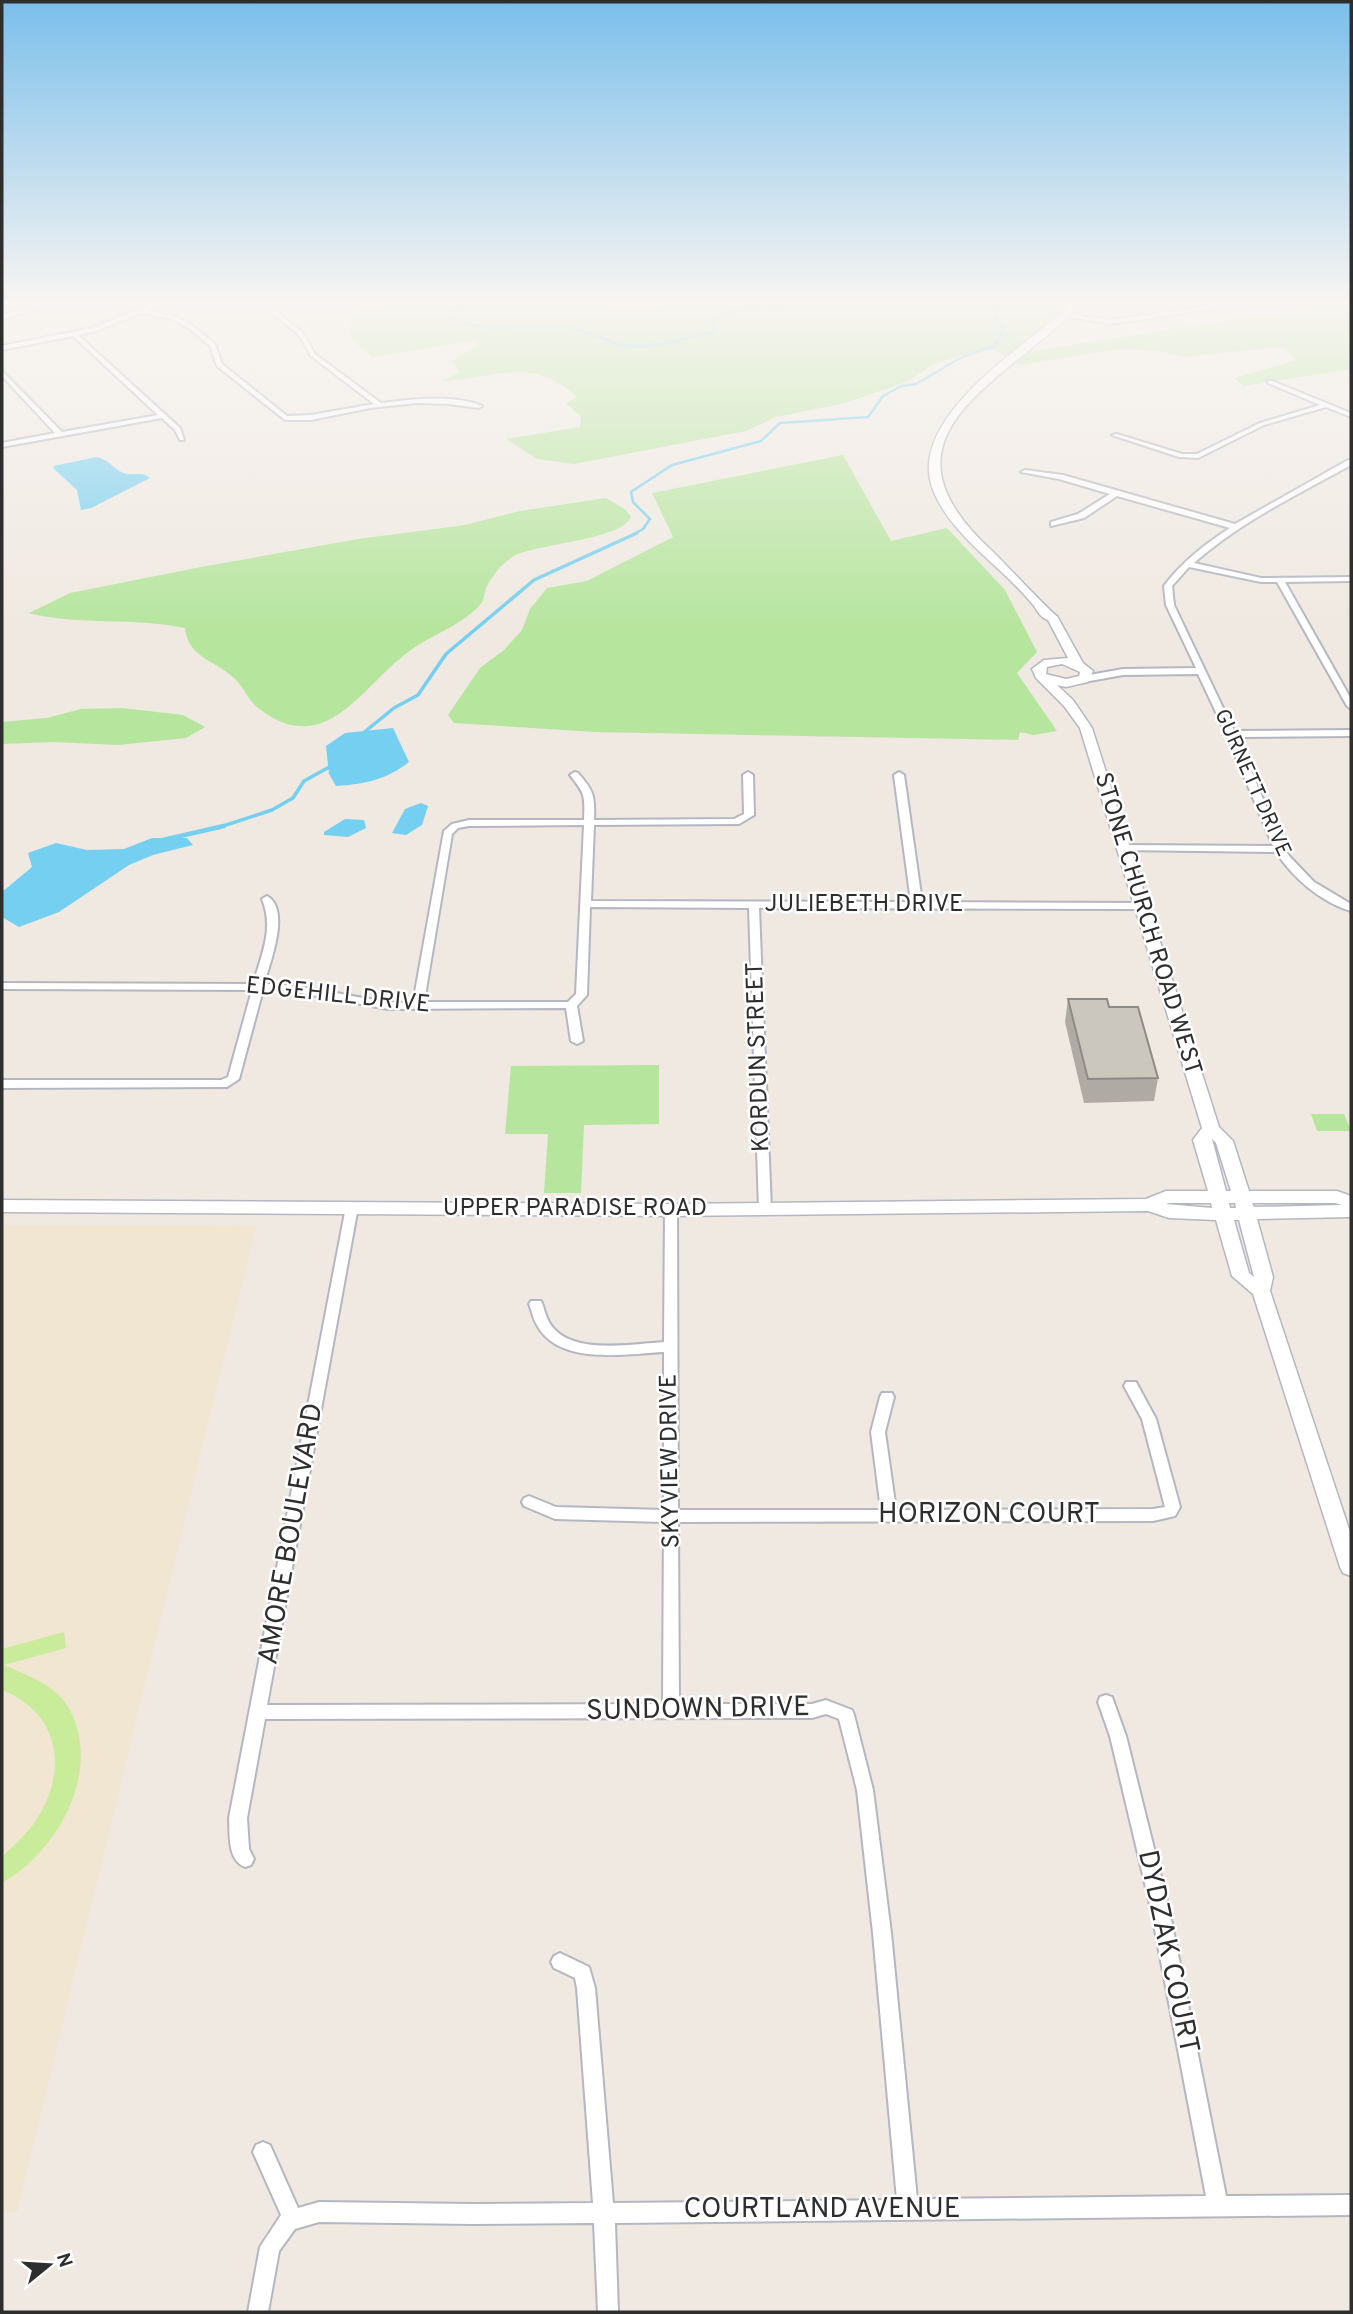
<svg xmlns="http://www.w3.org/2000/svg" width="1353" height="2314" font-family="Overpass,sans-serif">
  <rect width="100%" height="100%" fill="#efe9e1"/>
  <!-- education -->
  <path fill="#f0e6d1" d="M2,1225L256,1226L17,2212H2Z"/>
  <!-- green -->
  <g fill="#b6e59e">
    <path d="M381,305H611L623,311L662,305H1066L1012,354L1237,319L1306,312V305H1351V369L1244,386L1234,378L1297,360L1281,347L1183,357L1159,351L1118,349L1021,365L994,350L977,351L935,363L909,381L845,403L776,417L746,431L574,464L537,459L506,439L580,427L581,417L566,403L577,397C532,354 494,379 442,381L459,372L452,361L478,345L474,341L372,357L352,340L348,323L353,314Z"/>
    <path d="M843,455L891,541L947,528L1005,590L1037,652L1017,673L1057,731L1033,735L1020,732L1018,740L595,732L454,723L448,715L480,668L504,650L522,630L530,609L547,588L587,581L673,537L652,493Z"/>
    <path d="M606,498L626,510L631,517C622,540 539,543 514,556C503,562 491,577 486,588C484,595 484,602 478,607C458,627 433,634 411,650C363,683 326,763 257,707C249,701 245,690 238,682C220,661 188,660 185,628C133,617 80,626 29,613L70,593L201,567L358,539L465,525L520,511Z"/>
    <path d="M122,708L183,715L205,727L186,738L118,745L54,742L2,744V722L47,718L81,709Z"/>
    <path d="M659,1065V1124L584,1125L581,1193H544L548,1134H505L511,1066Z"/>
    <path d="M1311,1114H1344L1351,1131H1317Z"/>
  </g>
  <!-- pitch -->
  <path fill="#c9ec9a" d="M64,1632L66,1648L4,1665C28,1676 57,1685 70,1710C102,1772 58,1851 2,1883V1857C12,1847 24,1837 32,1826C69,1776 63,1714 2,1690V1649Z"/>
  <!-- water -->
  <g fill="#75cff0">
    <path d="M96,457C110,459 114,471 127,474C137,475 142,472 150,478L91,508L81,510L77,490L53,468L54,466Z"/>
    <path d="M393,728L409,762C386,780 365,784 336,786L329,774L326,746L345,733Z"/>
    <path d="M421,803L428,806L422,825L406,835L392,833L405,809Z"/>
    <path d="M345,819L364,820L366,828L348,837L324,835V832Z"/>
    <path d="M152,838H187L193,845L153,855L129,865L59,912L19,927L2,917V892L32,867L28,853L56,843L87,850L124,849Z"/>
  </g>
  <g fill="none" stroke-linecap="round" stroke-linejoin="round">
    <!-- stream-far2 -->
    <g stroke="#75cff0" stroke-width="2.5">
      <path d="M458,305L451,310L449,317C484,335 528,323 566,327C585,329 603,341 622,345C651,350 684,338 712,332L715,330L713,317L753,305"/>
      <path d="M768,305H779"/>
      <path d="M634,534L643,529L650,519L633,502L631,492L672,465L761,441L780,423L868,417L883,396L901,386L916,384L962,357L994,346L1004,330L994,313V305"/>
    </g>
    <!-- stream-far1 -->
    <g stroke="#75cff0" stroke-width="3.5">
      <path d="M362,734L394,708L418,695L446,654L534,580L637,533"/>
      <path d="M217,828L272,810L293,798L304,781L333,765"/>
    </g>
    <!-- stream -->
    <path stroke="#75cff0" stroke-width="4.5" d="M163,840L224,826"/>
    <!-- minor casing -->
    <g stroke="#b4b7c1" stroke-width="4">
      <g id="minor">
        <path d="M150,305H159L147,311L176,317L194,327L215,344L222,364L287,416L311,415L374,404L311,356L299,335L262,305H269L303,333L315,354L381,403C410,399 456,394 482,406L479,408L448,404L417,403L370,408L311,420H285L217,366L210,346L190,329L172,319L142,313L96,331L78,335L180,428L184,440H180L175,430L162,418L2,447V443L55,433L2,376V371L62,432L158,415L73,336L2,350V346L92,328Z"/>
        <path d="M1144,305H1153L1167,312L1217,305H1236L1111,324L1063,316L1066,314L1111,320L1160,313Z"/>
        <path d="M1268,381H1272L1351,413V417L1326,407L1264,425L1198,458L1179,457L1112,435L1117,434L1182,454H1197L1260,423L1320,405L1268,383Z"/>
        <path d="M1348,460H1351V465C1297,495 1240,522 1194,563L1261,578L1351,577V581L1285,582L1351,699V709L1347,706L1277,582H1261L1189,567L1172,586L1174,605L1234,731L1351,730V736L1237,737L1284,849L1290,857L1314,882L1351,904V911C1321,902 1293,878 1276,852L1121,850L1120,848L1125,845L1273,846L1228,738L1198,674L1123,675L1084,682L1080,679L1084,676L1123,669L1196,668L1166,605L1164,586C1182,562 1205,544 1230,528L1117,496L1084,518L1051,526V522L1078,514L1110,494L1059,479L1021,472L1025,470L1063,475L1235,524Z"/>
        <path d="M575,772L578,773C594,791 595,796 594,820L734,819L744,814L743,775L748,772L753,775L754,815L739,824L594,825L591,901L911,902L894,775L899,772L904,775L922,902L1142,903L1147,906L1142,909L759,908L771,1209L765,1213L759,1209L749,908L590,907L587,995L577,1006L583,1041L577,1044L571,1041L566,1008L388,1009L284,990H263L239,1079L227,1087L2,1088V1080H221L228,1077L252,990L2,989V983L253,984C262,954 274,928 262,899L267,896C291,909 270,963 264,984C315,984 363,1003 413,1003L444,831L452,824L469,820H584C585,795 585,794 570,775ZM584,825L576,994L568,1002H424L452,834L458,828L469,826Z"/>
        <path d="M352,1203L358,1207L267,1705L663,1704L664,1522L555,1519L524,1506L522,1502L524,1498L529,1496L556,1507L664,1510V1352C626,1354 559,1366 537,1325C533,1319 532,1311 529,1304L531,1301H541C544,1307 545,1315 549,1322C568,1356 631,1344 664,1342L665,1210L667,1207H675L677,1210L678,1510H881L871,1432L880,1397L882,1393H892L894,1397L885,1432L896,1510L1153,1509L1165,1507L1142,1419L1124,1386L1126,1382H1136L1156,1419L1180,1507L1175,1516L1153,1521L678,1522L679,1704H812L826,1700L852,1710L854,1715L873,1790L891,1933L917,2199L1206,2196L1151,1909L1110,1736L1098,1702L1100,1697L1106,1695L1112,1697L1126,1736L1169,1909L1226,2196L1351,2195V2215L615,2223L618,2312H598L594,2223L473,2224L319,2222L295,2229L279,2251L268,2312H248L260,2247L281,2215L253,2152L256,2145L263,2142L270,2145L298,2208L319,2202L473,2204L593,2203L577,1988L575,1978L554,1968L551,1962L554,1956L560,1953L589,1967L595,1988L613,2203L897,2200L873,1933L857,1790L839,1719L826,1714L812,1718L265,1719L247,1818L249,1849L254,1859L251,1865L245,1867C227,1860 230,1834 229,1818L346,1207Z"/>
      </g>
    </g>
    <!-- tertiary casing -->
    <g stroke="#b4b7c1" stroke-width="4">
      <path id="tertiary" d="M37,305H49L2,319V315Z"/>
    </g>
    <!-- secondary casing -->
    <g stroke="#b4b7c1" stroke-width="3">
      <path id="secondary" d="M1071,305H1080C1007,383 865,433 990,549C1000,558 1052,614 1057,616L1083,663L1093,671L1088,682L1066,687L1057,685L1073,700L1092,728L1219,1127L1233,1141L1249,1191H1337L1351,1196V1217L1257,1219L1273,1277L1270,1291L1351,1535V1576L1343,1573L1340,1567L1253,1294L1232,1276L1216,1220L1169,1218L1148,1211L671,1216L2,1212V1200L671,1204L1146,1199L1166,1191H1208L1193,1140L1202,1128L1080,728L1064,706L1036,678L1032,669L1044,660L1068,658L1048,620C1041,618 1038,612 1034,606C1018,586 999,570 981,553C963,536 942,514 933,490C905,418 1026,346 1071,305ZM1062,664L1080,672L1079,676L1066,679L1046,674L1047,667ZM1212,1139L1216,1143L1231,1191H1226ZM1169,1203H1211L1212,1208L1166,1204ZM1229,1203H1235L1236,1208H1230ZM1252,1203H1335L1342,1205L1254,1207ZM1234,1220H1239L1254,1277L1249,1273Z"/>
    </g>
    <!-- minor -->
    <use href="#minor" fill="#fff" fill-rule="evenodd"/>
    <!-- tertiary -->
    <use href="#tertiary" fill="#fff" fill-rule="evenodd"/>
    <!-- secondary -->
    <use href="#secondary" fill="#fff" fill-rule="evenodd"/>
  </g>
  <!-- wall -->
  <path fill="#afaba4" d="M1068,999L1109,1007L1158,1078L1154,1101L1084,1103L1065,1022Z"/>
  <!-- building -->
  <path fill="#cbc7bf" stroke="#8e8b86" stroke-width="2" d="M1068,999H1107L1109,1007H1138L1158,1078L1088,1079Z"/>
  <!-- sky -->
  <linearGradient id="sky" x2="0" y2="1"><stop stop-color="#7abfeb"/><stop offset="0.48" stop-color="#f8f5f2"/><stop offset="1" stop-color="#f8f5f2" stop-opacity="0"/></linearGradient>
  <rect width="1353" height="629" fill="url(#sky)"/>
  <g text-anchor="middle" dominant-baseline="central" stroke-width="5" stroke-linejoin="round" paint-order="stroke">
    <!-- far-street labels -->
    <g font-size="21" fill="#2e2e2e" stroke="#fff">
      <text transform="translate(1252 783) rotate(66)">GURNETT DRIVE</text>
    </g>
    <!-- street labels -->
    <g font-size="24" fill="#2e2e2e" stroke="#fff">
      <text x="864" y="905">JULIEBETH DRIVE</text>
      <text transform="translate(1147 924) rotate(73)">STONE CHURCH ROAD WEST</text>
      <text transform="translate(338 996) rotate(6)">EDGEHILL DRIVE</text>
      <text transform="translate(759 1057) rotate(-92)">KORDUN STREET</text>
      <text x="575" y="1209">UPPER PARADISE ROAD</text>
      <text transform="translate(671 1461) rotate(-91)">SKYVIEW DRIVE</text>
    </g>
    <!-- near-street labels -->
    <g font-size="28" fill="#2e2e2e" stroke="#fff">
      <text x="989" y="1515">HORIZON COURT</text>
      <text transform="translate(292 1534) rotate(-80)">AMORE BOULEVARD</text>
      <text transform="translate(698 1710) rotate(-1)">SUNDOWN DRIVE</text>
      <text transform="translate(1167 1952) rotate(78)">DYDZAK COURT</text>
      <text x="822" y="2210">COURTLAND AVENUE</text>
    </g>
  </g>
  <!-- border -->
  <rect width="1353" height="2314" fill="none" stroke="#2e2e2e" stroke-width="7"/>
  <!-- north arrow -->
  <g transform="translate(49 2265) rotate(72)" stroke="#ffffff" stroke-width="5" paint-order="stroke">
  <path d="M0-5L12 26L0 18L-12 26Z" fill="#2e2e2e"/>
  <text y="-10" font-size="19" font-weight="bold" text-anchor="middle" fill="#2e2e2e">N</text>
  </g>
</svg>
